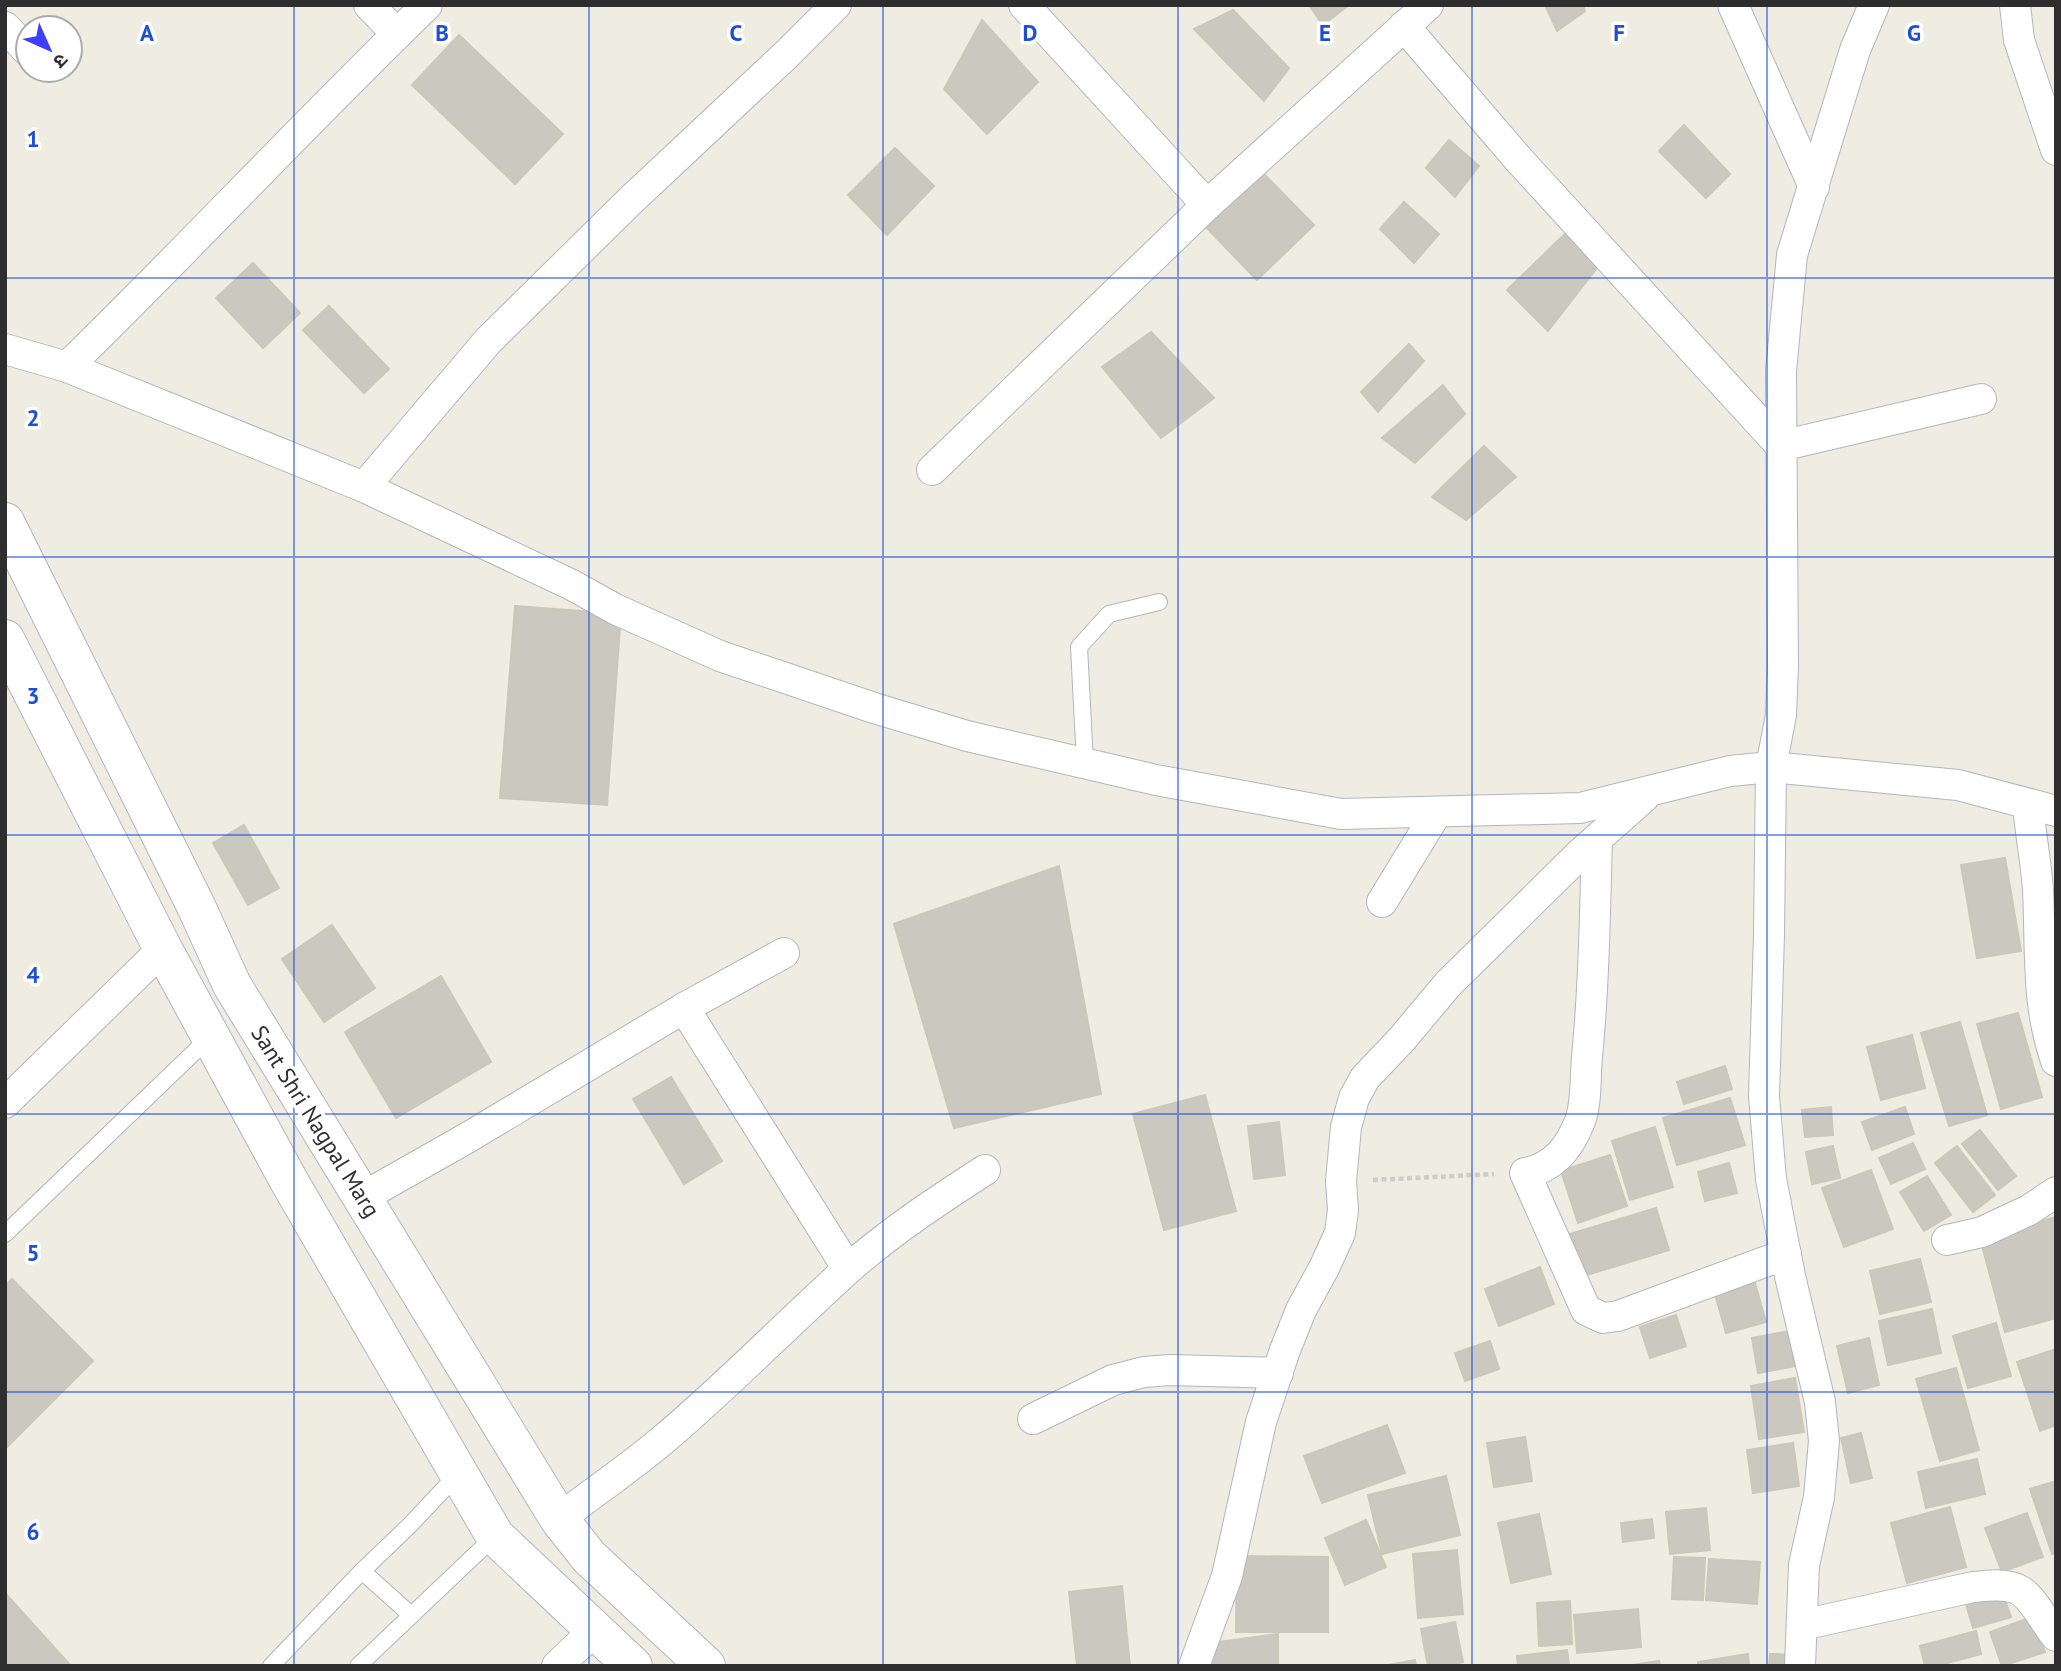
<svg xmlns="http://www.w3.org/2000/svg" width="2061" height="1671" font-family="'PT Sans','Noto Sans Devanagari',sans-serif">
  <rect width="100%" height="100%" fill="#efece1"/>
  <!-- building -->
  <g fill="#cbc8c0" stroke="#cbc8b9" stroke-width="2">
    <path d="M1309,5H1349L1323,25Z"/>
    <path d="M1545,5H1583L1585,11L1557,31Z"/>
    <path d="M1233,10L1289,68L1264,101L1194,29Z"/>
    <path d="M982,20L1038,82L987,134L944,89Z"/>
    <path d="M459,35L563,134L515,184L412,85Z"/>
    <path d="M1684,125L1730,174L1706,198L1659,151Z"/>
    <path d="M1449,140L1479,166L1455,197L1426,168Z"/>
    <path d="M895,148L934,186L887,235L848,195Z"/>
    <path d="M1257,167L1314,225L1257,280L1200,221Z"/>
    <path d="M1404,202L1439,234L1414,263L1380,229Z"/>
    <path d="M1572,227L1600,264L1548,331L1507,290Z"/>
    <path d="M253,263L300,313L263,348L216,298Z"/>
    <path d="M329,306L389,369L364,393L303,330Z"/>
    <path d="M1151,332L1214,398L1161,438L1102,367Z"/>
    <path d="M1409,344L1424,361L1378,412L1361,392Z"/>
    <path d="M1443,385L1465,414L1415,463L1382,438Z"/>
    <path d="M1484,446L1516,477L1466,520L1432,497Z"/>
    <path d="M515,606L621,614L607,805L500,798Z"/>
    <path d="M244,825L279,888L248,905L213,843Z"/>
    <path d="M2005,858L2021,951L1977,958L1961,865Z"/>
    <path d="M1059,866L1101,1094L954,1128L894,924Z"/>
    <path d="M332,925L375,988L324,1022L282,959Z"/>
    <path d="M441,976L491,1062L396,1118L345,1032Z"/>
    <path d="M2018,1013L2042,1097L2001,1109L1977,1024Z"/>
    <path d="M1960,1022L1987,1115L1949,1126L1921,1033Z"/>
    <path d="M1912,1035L1925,1088L1881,1100L1867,1047Z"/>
    <path d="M1725,1066L1732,1089L1684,1104L1677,1082Z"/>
    <path d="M671,1077L722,1161L684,1184L633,1099Z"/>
    <path d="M1205,1095L1236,1211L1164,1230L1133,1114Z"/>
    <path d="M1730,1098L1745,1145L1677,1165L1663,1118Z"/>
    <path d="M1831,1107L1833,1135L1805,1137L1802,1110Z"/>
    <path d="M1905,1107L1914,1134L1872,1150L1862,1122Z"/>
    <path d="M1279,1122L1285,1175L1254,1179L1248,1126Z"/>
    <path d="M1655,1127L1673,1187L1630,1200L1612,1141Z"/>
    <path d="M1980,1130L2016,1176L1998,1190L1962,1144Z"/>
    <path d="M1913,1143L1925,1169L1891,1184L1879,1158Z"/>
    <path d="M1833,1146L1840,1178L1812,1184L1806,1152Z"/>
    <path d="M1957,1146L1995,1195L1973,1212L1935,1163Z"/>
    <path d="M1610,1155L1627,1206L1578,1223L1561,1171Z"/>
    <path d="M1729,1163L1737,1193L1705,1201L1698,1172Z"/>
    <path d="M1871,1170L1893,1229L1844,1247L1822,1188Z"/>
    <path d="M1927,1176L1951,1215L1924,1231L1900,1192Z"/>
    <path d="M1656,1208L1669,1250L1580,1277L1567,1235Z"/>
    <path d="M2056,1217V1318L2005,1332L1980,1238Z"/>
    <path d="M1920,1259L1931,1302L1880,1314L1870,1271Z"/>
    <path d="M1540,1267L1554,1304L1499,1326L1485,1289Z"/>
    <path d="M1753,1276L1766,1322L1726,1333L1713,1287Z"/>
    <path d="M12,1279L93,1361L5,1449V1286Z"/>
    <path d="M1932,1309L1941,1353L1888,1365L1879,1321Z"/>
    <path d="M1676,1315L1686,1346L1650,1358L1640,1327Z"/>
    <path d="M1996,1323L2011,1376L1968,1388L1953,1336Z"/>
    <path d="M1790,1331L1796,1366L1758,1373L1752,1338Z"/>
    <path d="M1869,1338L1879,1385L1848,1393L1837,1346Z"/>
    <path d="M1490,1341L1499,1369L1465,1381L1455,1353Z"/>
    <path d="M2056,1349V1425L2040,1431L2017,1362Z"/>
    <path d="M1956,1368L1979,1450L1940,1461L1916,1379Z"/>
    <path d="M1795,1378L1804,1432L1759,1439L1751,1386Z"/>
    <path d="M1387,1425L1405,1473L1322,1503L1304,1456Z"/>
    <path d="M1861,1433L1872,1478L1851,1483L1841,1438Z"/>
    <path d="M1525,1437L1532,1481L1494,1487L1487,1443Z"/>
    <path d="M1793,1443L1799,1486L1753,1493L1747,1450Z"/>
    <path d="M1977,1459L1985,1494L1926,1508L1918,1472Z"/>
    <path d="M1446,1476L1460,1535L1382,1554L1368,1495Z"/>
    <path d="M2056,1481V1553L2052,1554L2030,1489Z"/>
    <path d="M1950,1507L1966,1567L1907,1583L1891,1523Z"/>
    <path d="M1706,1508L1710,1550L1670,1554L1666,1512Z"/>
    <path d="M2027,1513L2043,1557L2002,1572L1985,1528Z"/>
    <path d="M1539,1514L1551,1574L1511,1583L1498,1523Z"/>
    <path d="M1652,1519L1654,1538L1623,1542L1621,1523Z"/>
    <path d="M1366,1520L1386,1567L1345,1585L1325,1538Z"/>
    <path d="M1457,1550L1463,1614L1418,1618L1413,1554Z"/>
    <path d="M1237,1556L1328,1557V1632H1236Z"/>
    <path d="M1674,1557L1705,1558L1703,1600L1672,1599Z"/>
    <path d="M1709,1559L1760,1562L1757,1604L1706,1600Z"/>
    <path d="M1122,1586L1130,1666H1077L1069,1592Z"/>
    <path d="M2002,1591L2011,1617L1973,1628L1964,1597Z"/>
    <path d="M5,1593L71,1666H5Z"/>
    <path d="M1570,1601L1572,1644L1539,1646L1537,1603Z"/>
    <path d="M1638,1609L1641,1647L1577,1653L1574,1615Z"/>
    <path d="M2032,1617L2045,1652L2002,1666L1990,1632Z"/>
    <path d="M1455,1622L1463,1662L1444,1666H1428L1421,1629Z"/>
    <path d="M1976,1631L1981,1654L1936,1666H1925L1920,1646Z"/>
    <path d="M1278,1634V1666H1204L1205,1644Z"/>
    <path d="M1567,1650L1569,1666H1518L1517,1656Z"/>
    <path d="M1748,1654L1749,1666H1698V1662Z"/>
    <path d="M1770,1654L1799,1655L1798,1666H1769Z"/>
    <path d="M1415,1660L1416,1666H1383Z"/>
    <path d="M1659,1661L1660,1666H1626Z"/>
  </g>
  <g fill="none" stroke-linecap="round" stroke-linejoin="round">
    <!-- service casing -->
    <g stroke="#b4b4c1" stroke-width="18">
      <g id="service">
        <path d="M1085,763L1079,647L1109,614L1159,602"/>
        <path d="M5,1234L210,1037"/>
        <path d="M362,1571L411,1615"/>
        <path d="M271,1666L362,1571L410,1525L458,1474"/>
        <path d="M358,1666L495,1536"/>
      </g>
    </g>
    <!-- minor casing -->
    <g stroke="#b4b4c1" stroke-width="32">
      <g id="minor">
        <path d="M369,5L397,34"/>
        <path d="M1024,5L1207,205"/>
        <path d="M1733,5L1814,187"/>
        <path d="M2015,5L2019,40L2056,150"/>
        <path d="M1404,26L1520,161L1781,446L1981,399"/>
        <path d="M5,27L28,51"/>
        <path d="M5,349L67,367L364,487L572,585L615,609L720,656L874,708L967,736L1156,780L1341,814L1580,808L1730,771L1771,767L1958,785L2056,811"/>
        <path d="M67,367C189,248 305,123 427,5"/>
        <path d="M932,470L1207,205L1428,5"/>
        <path d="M364,487L488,341L630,201L788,53L836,5"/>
        <path d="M2028,804C2030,832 2036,861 2038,890C2041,949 2036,1003 2056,1061"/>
        <path d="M1597,839C1595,912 1594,985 1587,1057C1585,1077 1587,1102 1580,1121C1570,1147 1554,1168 1525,1173L1586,1310L1603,1318L1618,1316L1786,1254"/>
        <path d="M1382,902L1437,812"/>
        <path d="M684,1008L848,1269"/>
        <path d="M5,1103L163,949"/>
        <path d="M363,1197L467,1138L684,1008L784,953"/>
        <path d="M1947,1240L1982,1232L2029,1210L2056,1192"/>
        <path d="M1033,1419L1113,1380L1144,1372L1170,1370L1278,1373"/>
        <path d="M559,1519C594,1492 631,1467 664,1439C728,1385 786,1325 847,1270C890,1232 937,1201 985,1170"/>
        <path d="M1802,1625L1973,1587C1987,1586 2004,1583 2017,1589C2032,1595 2045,1623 2056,1636"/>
        <path d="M557,1666L595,1630"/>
        <path d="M1194,1666L1227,1576L1261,1422L1285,1350L1301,1310L1324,1268L1340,1233L1343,1210L1341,1181L1346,1127L1354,1098L1365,1078L1402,1039L1448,984L1580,854L1644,797"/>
        <path d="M1800,1666L1804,1565L1819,1497L1824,1441L1820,1402L1790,1276L1771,1179L1764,1096L1769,935L1771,767L1781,715L1783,666L1781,371L1792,255L1855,50L1874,5"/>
      </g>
    </g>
    <!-- secondary casing -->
    <g stroke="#b4b4c1" stroke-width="40">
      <g id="secondary">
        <path d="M5,522L196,906L232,985L559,1519L589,1557L706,1666"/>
        <path d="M5,639L163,949L289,1181L495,1536L633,1666"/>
      </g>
    </g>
    <!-- path -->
    <path stroke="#cdcdcd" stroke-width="4.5" stroke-dasharray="5 3.5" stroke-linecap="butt" d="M1373,1180L1494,1174"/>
    <!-- service -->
    <use href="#service" stroke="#fff" stroke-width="16"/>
    <!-- minor -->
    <use href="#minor" stroke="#fff" stroke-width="30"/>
    <!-- secondary -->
    <use href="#secondary" stroke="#fff" stroke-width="38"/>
  </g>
  <!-- grid -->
  <path fill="none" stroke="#1d4ed8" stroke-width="2" stroke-opacity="0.55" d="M294,5V1666M589,5V1666M883,5V1666M1178,5V1666M1472,5V1666M1767,5V1666M5,278H2056M5,557H2056M5,835H2056M5,1114H2056M5,1392H2056"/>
  <g text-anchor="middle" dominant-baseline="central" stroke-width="7" stroke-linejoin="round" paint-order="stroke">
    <!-- street labels -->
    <g font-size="23" fill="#2e2e2e" stroke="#fff">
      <text transform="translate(316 1121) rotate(58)">Sant Shri Nagpal Marg</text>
    </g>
  </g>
  <g font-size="23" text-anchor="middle" font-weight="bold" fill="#1d4ed8" stroke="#fff" stroke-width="7" stroke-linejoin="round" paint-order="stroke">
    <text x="147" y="41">A</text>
    <text x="442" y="41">B</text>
    <text x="736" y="41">C</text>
    <text x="1030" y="41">D</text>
    <text x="1325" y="41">E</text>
    <text x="1619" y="41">F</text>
    <text x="1914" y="41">G</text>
    <text x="33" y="147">1</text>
    <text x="33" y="426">2</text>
    <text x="33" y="704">3</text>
    <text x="33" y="983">4</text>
    <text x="33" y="1261">5</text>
    <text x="33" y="1540">6</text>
  </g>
  <!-- border -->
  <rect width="2061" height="1671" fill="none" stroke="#2e2e2e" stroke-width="14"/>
  <!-- north arrow -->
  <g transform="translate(49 49) rotate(135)"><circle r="33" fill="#ffffff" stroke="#ababab" stroke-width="2"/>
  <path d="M0-5L12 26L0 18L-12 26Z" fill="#3e3eff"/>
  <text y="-10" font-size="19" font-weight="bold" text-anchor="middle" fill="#2e2e2e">उ</text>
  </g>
</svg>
